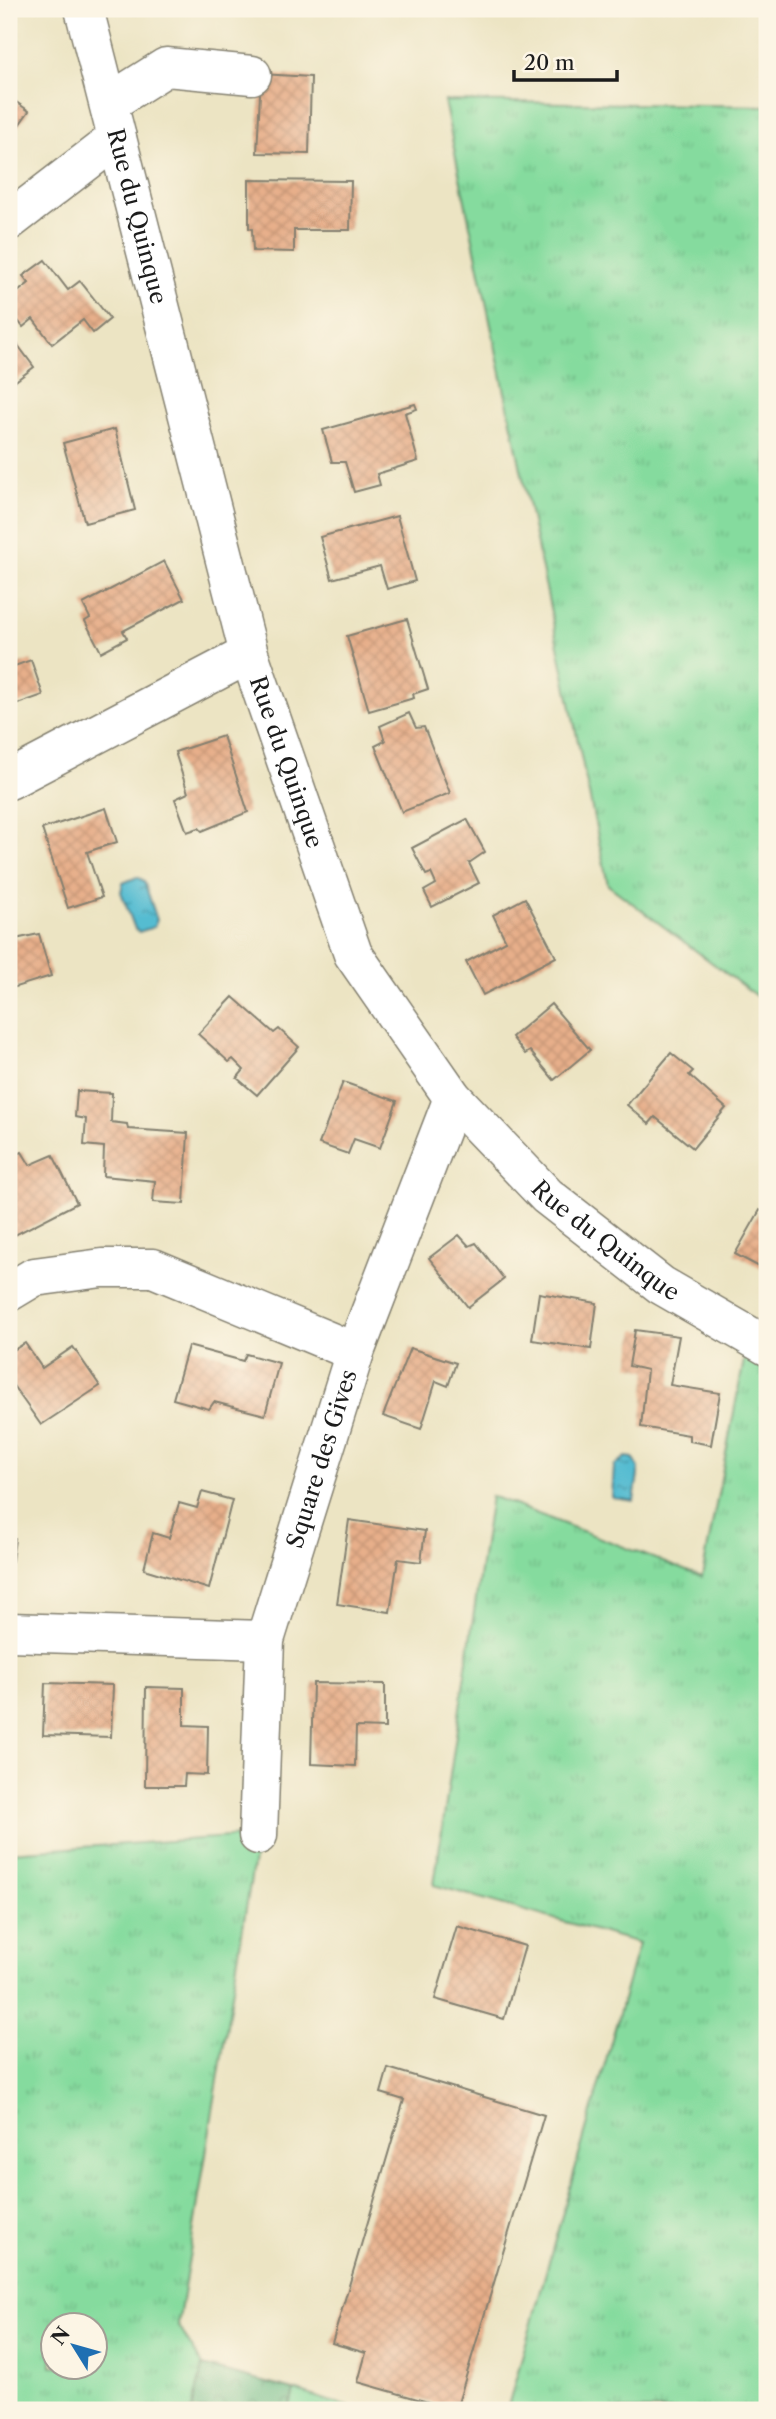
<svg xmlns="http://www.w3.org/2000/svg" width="776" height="2419" font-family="'Libre Caslon Text',serif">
  <defs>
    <pattern id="grass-tufts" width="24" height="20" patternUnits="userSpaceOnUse" patternTransform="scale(1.75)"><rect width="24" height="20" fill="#85db9e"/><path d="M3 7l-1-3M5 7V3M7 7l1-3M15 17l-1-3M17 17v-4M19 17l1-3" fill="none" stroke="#72bb88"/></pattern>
    <pattern id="forest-crowns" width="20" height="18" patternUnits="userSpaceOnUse" patternTransform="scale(1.75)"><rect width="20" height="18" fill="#6cbb85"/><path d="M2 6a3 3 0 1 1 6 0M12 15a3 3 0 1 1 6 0" fill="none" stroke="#58976c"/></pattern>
    <pattern id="water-ripples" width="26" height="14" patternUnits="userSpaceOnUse" patternTransform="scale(1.75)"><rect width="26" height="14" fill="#54bcd1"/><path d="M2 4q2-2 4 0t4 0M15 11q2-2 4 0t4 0" fill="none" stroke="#4598a9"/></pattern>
    <pattern id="building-cross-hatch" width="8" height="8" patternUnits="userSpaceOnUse" patternTransform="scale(1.75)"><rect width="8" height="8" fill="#e7af8a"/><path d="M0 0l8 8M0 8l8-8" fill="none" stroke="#c69676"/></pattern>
  </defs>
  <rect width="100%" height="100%" fill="#fcf5e5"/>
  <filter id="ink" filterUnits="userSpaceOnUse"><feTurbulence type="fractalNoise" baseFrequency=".0143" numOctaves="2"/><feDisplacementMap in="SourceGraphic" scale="14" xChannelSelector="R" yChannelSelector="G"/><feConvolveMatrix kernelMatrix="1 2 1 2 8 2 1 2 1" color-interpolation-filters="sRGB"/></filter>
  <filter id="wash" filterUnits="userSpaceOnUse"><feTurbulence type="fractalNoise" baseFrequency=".00686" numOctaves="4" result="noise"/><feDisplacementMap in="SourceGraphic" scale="28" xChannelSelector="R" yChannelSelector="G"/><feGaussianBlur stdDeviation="1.57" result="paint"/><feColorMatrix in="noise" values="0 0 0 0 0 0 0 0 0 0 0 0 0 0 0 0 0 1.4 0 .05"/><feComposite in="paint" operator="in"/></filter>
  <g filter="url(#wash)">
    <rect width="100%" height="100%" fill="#ece4c3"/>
    <!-- grass -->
    <g fill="url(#grass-tufts)" stroke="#507c5d" stroke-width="2" fill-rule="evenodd">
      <path d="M444,101L767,106V1004L608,885Z"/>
      <path d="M745,1355L767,1375V2410H507L639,1943L434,1885L491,1496L702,1577Z"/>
      <path d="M258,1835L178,2325L203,2366L192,2410H9V1852ZM52,2324H94V2366H52Z"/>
      <path d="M294,2390L358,2410H289Z"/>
    </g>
    <!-- forest -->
    <path fill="url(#forest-crowns)" stroke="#446c50" stroke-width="2" d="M203,2366L294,2390L289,2410H192Z"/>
    <!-- water -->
    <g fill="url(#water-ripples)" stroke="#386c76" stroke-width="2">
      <path d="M137,877L144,881L157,920L154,927L139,932L135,929L121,892L123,883Z"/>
      <path d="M626,1457L633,1458L639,1468L634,1501L612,1498L614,1466Z"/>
    </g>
    <g id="blocks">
      <!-- building -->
      <g fill="url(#building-cross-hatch)">
        <path d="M261,74L311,77L309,154L257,153Z"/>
        <path d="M9,97L29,111L9,139Z"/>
        <path d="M249,180L351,181L350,230H294V252L253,251L252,229L249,228Z"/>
        <path d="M45,260L68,290L80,281L110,319L93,333L83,320L52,344L33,319L23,327L9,309V299L29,283L23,276Z"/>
        <path d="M9,333L34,367L9,386Z"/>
        <path d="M415,404L417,409L405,413L418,461L377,474L380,485L354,492L345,462H332L323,430Z"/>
        <path d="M115,429L135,510L85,523L63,443Z"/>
        <path d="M397,516L415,581L387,589L380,566L332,579L320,537Z"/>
        <path d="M164,561L184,599L123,631L127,638L101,652L85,621L90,618L83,604Z"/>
        <path d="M407,619L428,689L413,694L414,698L369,711L347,636Z"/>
        <path d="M31,660L43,695L9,707V668Z"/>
        <path d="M409,713L416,728L424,727L450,793L402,812L375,746L385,741L380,726Z"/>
        <path d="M223,736L248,812L202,831L199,828L187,832L175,799L188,793L175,752Z"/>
        <path d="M106,808L117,842L87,852L102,897L68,908L42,829Z"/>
        <path d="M467,819L485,852L469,863L479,883L432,907L424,891L436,884L431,873L426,875L412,848Z"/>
        <path d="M525,898L556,957L483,995L466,962L506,941L493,915Z"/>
        <path d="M9,924L15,939L39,934L51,976L9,989Z"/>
        <path d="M233,997L274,1033L279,1029L299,1047L257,1095L237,1078L244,1070L233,1059L229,1062L198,1034Z"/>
        <path d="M551,1004L590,1050L554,1080L530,1051L525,1054L512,1037Z"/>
        <path d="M671,1053L693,1071L689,1075L726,1108L693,1148L655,1117L649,1124L627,1105Z"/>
        <path d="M343,1082L397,1101L380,1148L354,1139L348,1154L319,1144Z"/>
        <path d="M77,1091L112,1093L111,1122L127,1124L128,1129L188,1133L184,1204L153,1202L155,1181L103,1176L104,1147L84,1145L86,1119L75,1117Z"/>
        <path d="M22,1152L30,1165L53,1155L77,1203L15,1235L9,1223V1158Z"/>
        <path d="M760,1210L767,1214V1271L735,1254Z"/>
        <path d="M459,1235L469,1246L476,1243L504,1279L468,1307L429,1258Z"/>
        <path d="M539,1293L597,1303L591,1349L532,1340Z"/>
        <path d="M635,1330L679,1336L670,1385L720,1393L711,1445L689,1441V1435L641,1427L647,1370L629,1366Z"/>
        <path d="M25,1343L42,1368L73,1347L100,1386L41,1425L9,1380V1353Z"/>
        <path d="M188,1346L243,1361L246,1354L279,1363L265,1415L214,1402L209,1409L173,1399Z"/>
        <path d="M410,1348L456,1363L448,1386L436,1381L421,1429L383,1416Z"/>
        <path d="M202,1492L232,1500L209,1589L144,1569L153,1533L169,1538L179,1503L197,1508Z"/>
        <path d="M349,1520L425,1531L421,1562L398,1559L390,1612L337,1604Z"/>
        <path d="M9,1539H15L12,1561L9,1560Z"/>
        <path d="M45,1683L113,1685L111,1737L43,1735Z"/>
        <path d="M313,1683L385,1684V1728L356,1727L355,1766L311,1764Z"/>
        <path d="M146,1687L184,1688V1725L208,1726L207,1775L185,1774L184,1786H145Z"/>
        <path d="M457,1926L525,1946L504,2019L435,1999Z"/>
        <path d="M388,2068L544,2115L456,2410L358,2382L366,2353L332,2343L404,2100L381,2093Z"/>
      </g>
    </g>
  </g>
  <g filter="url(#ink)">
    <use href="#blocks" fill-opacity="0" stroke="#848070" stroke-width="2"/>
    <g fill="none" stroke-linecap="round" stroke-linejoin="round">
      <!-- minor casing -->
      <g stroke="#848070" stroke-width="41">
        <g id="minor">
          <path id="s1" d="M84,9L249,654L353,954L453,1098L547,1196L661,1285L767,1346"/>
          <path d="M109,103L166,67L252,75"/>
          <path d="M9,221L117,138"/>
          <path d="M9,780L249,654"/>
          <path d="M9,1292L34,1277L102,1268H153L355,1352"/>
          <path d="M9,1632L265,1640"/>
          <path id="s2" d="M258,1835L265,1640L355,1352L453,1098"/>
        </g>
      </g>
      <!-- minor -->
      <use href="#minor" stroke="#fff" stroke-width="38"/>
    </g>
  </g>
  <g text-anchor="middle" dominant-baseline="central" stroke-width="5" stroke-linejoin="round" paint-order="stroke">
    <!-- street labels -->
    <g font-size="23" fill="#1c1c1c" stroke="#fcf5e5">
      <text stroke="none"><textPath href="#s1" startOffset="214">Rue du Quinque</textPath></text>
      <text stroke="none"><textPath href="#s1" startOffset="780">Rue du Quinque</textPath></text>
      <text stroke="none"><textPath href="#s1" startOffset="1368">Rue du Quinque</textPath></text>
      <text stroke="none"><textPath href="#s2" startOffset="385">Square des Gives</textPath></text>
    </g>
  </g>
  <!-- margin -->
  <rect width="776" height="2419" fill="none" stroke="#fcf5e5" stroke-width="35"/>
  <!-- north arrow -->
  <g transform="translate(74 2346) rotate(307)"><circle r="33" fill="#fcf5e5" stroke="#a29e95" stroke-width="2"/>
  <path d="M0-5L12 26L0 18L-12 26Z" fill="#1f6fb2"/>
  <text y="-10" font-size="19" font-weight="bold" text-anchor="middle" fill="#1c1c1c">N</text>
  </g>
  <!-- scale -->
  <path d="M514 70v10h103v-10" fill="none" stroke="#1c1c1c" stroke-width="3.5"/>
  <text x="524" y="70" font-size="21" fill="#1c1c1c" stroke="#fcf5e5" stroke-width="5" paint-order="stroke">20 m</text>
</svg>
